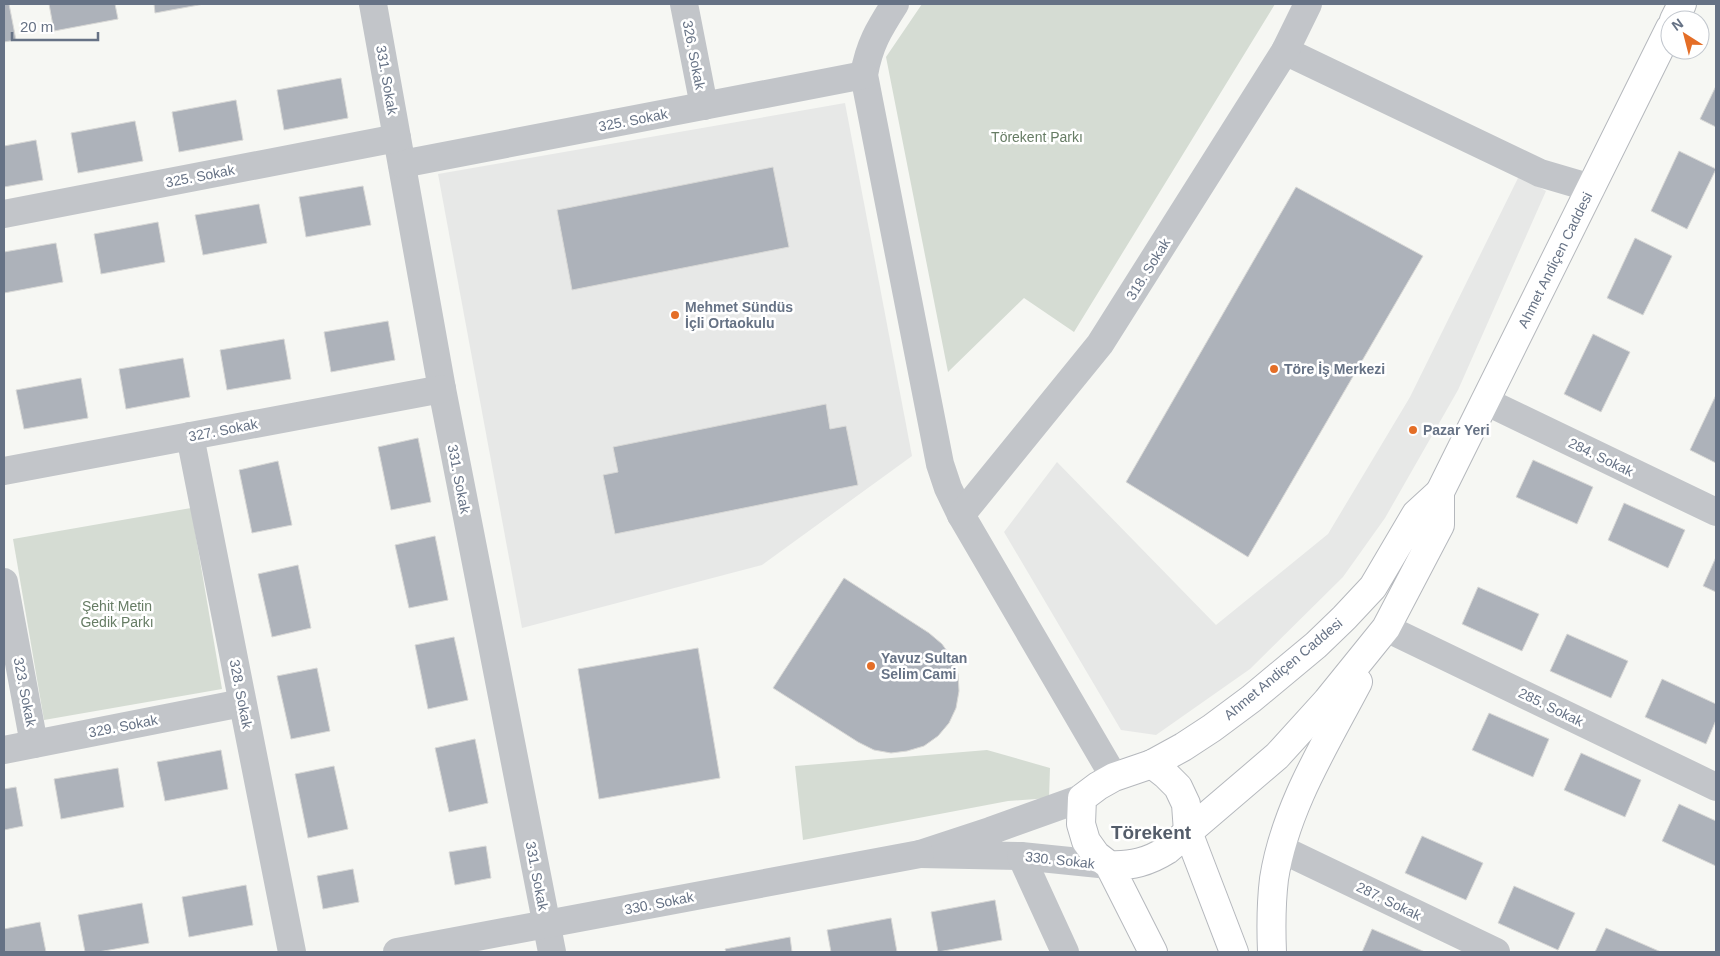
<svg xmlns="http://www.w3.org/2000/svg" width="1720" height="956" font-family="Helvetica,sans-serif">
  <rect width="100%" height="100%" fill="#f6f7f3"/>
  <!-- built -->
  <g fill="#e7e8e7">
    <path d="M845,103L912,456L762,565L522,628L438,174Z"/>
    <path d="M1519,176L1546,191L1458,390L1385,518L1343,577L1250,669L1156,735L1121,730L1004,532L1057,462L1216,625L1328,534L1410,397Z"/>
  </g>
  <!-- green -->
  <g fill="#d5dcd3">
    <path d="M922,4H1275L1074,332L1024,298L948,372L886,57Z"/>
    <path d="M191,508L222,689L44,720L13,539Z"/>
    <path d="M987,750L1050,768L1049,798L1008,801L803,840L795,766Z"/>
  </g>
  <!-- building -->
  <g fill="#adb2ba" stroke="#d8d8d6">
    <path d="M4,4H9L16,40L4,42Z"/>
    <path d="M49,4H115L118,19L54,31Z"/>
    <path d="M154,4H204L155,13Z"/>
    <path d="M341,78L348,118L284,130L277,90Z"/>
    <path d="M1716,86V127L1700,119Z"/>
    <path d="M236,100L243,140L179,152L172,112Z"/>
    <path d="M135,121L143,161L78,173L71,133Z"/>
    <path d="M36,140L43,180L4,187V146Z"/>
    <path d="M1679,151L1716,169L1687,229L1651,211Z"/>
    <path d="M773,167L789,247L572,290L557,210Z"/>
    <path d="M363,186L371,225L306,237L299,197Z"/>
    <path d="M1296,187L1423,256L1248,557L1126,482Z"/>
    <path d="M259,204L267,243L203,255L195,215Z"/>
    <path d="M158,222L165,262L101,274L94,234Z"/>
    <path d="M1635,238L1672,256L1643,315L1607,298Z"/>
    <path d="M56,243L63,282L4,293V252Z"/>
    <path d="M388,321L395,360L331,372L324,332Z"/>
    <path d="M1593,334L1630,352L1601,412L1564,394Z"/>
    <path d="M284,339L291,379L227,390L220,350Z"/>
    <path d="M183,358L190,397L126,409L119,369Z"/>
    <path d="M81,378L88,418L24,429L16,390Z"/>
    <path d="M1716,395V463L1690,450Z"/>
    <path d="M826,404L830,429L846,426L858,485L615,534L603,475L618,472L613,447Z"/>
    <path d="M418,438L431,502L391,510L378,447Z"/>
    <path d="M1533,460L1593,487L1577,524L1516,497Z"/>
    <path d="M278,461L292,525L252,533L239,470Z"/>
    <path d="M1624,503L1685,530L1668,568L1608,540Z"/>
    <path d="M435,536L448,600L409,608L395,545Z"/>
    <path d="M1716,557V592L1703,586Z"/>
    <path d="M298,565L311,628L272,637L258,574Z"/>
    <path d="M844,578L929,633L942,644L952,658L958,674L959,691L956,708L949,723L938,736L924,746L907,751L891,753L874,750L858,742L773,688Z"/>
    <path d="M1478,587L1539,614L1522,651L1462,624Z"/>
    <path d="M1567,634L1628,661L1611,698L1550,671Z"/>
    <path d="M454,637L468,700L428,709L415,645Z"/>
    <path d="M698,648L720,778L599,799L578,669Z"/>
    <path d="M317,668L330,731L291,739L277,676Z"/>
    <path d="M1662,679L1716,704V720L1706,744L1645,717Z"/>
    <path d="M1489,713L1549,739L1533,777L1472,750Z"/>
    <path d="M475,739L488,803L449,812L435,748Z"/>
    <path d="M221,750L228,789L165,801L157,762Z"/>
    <path d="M1581,753L1641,780L1625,817L1564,790Z"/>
    <path d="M334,766L348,829L308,838L295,774Z"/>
    <path d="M118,768L124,807L61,819L54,779Z"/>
    <path d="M16,787L23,826L4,830V789Z"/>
    <path d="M1679,804L1716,821V866L1662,841Z"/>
    <path d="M1422,836L1483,863L1466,900L1405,873Z"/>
    <path d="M486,846L491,878L455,885L449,852Z"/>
    <path d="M353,869L359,902L323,909L317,876Z"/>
    <path d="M246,885L253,925L189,937L182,897Z"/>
    <path d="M1514,886L1575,913L1558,950L1498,923Z"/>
    <path d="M995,900L1002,940L938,952L931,912Z"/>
    <path d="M142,903L149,943L98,952H85L78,915Z"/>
    <path d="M891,918L897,952H831L827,930Z"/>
    <path d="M40,922L46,952H4V929Z"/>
    <path d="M1606,928L1661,952H1595Z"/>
    <path d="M1372,929L1425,952H1362Z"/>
    <path d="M790,937L792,952H726L725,949Z"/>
  </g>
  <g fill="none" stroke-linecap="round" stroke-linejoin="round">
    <!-- major casing -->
    <g stroke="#b5b8bd" stroke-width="30">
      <g id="major">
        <path d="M1674,20L1682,4"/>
        <path id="s1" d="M1440,492L1670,28"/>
        <path d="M1152,764L1166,775L1178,787L1186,804L1188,832L1234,952"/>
        <path d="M1109,865C1132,866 1148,862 1167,850L1277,756L1327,701L1386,628L1440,525V492L1416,514L1373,587L1344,618L1316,645L1251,699L1212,728L1183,747L1152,764L1114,777L1098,786L1082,798L1081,824L1086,841L1096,855L1109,865L1153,952"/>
        <path d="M1272,952C1271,928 1271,904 1274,879C1285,808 1325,745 1358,682"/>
      </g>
    </g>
    <!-- minor -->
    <g stroke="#c2c5c9" stroke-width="28">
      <path d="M373,4L442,389L552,952"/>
      <path d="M684,4L704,106"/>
      <path d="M895,4C879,29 869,45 864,75L940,464L948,488L961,515L1114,777"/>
      <path d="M1285,51L1540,173L1591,188"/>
      <path d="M402,164L864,75"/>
      <path d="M4,214L397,138"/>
      <path d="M1485,401L1716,512"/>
      <path d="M190,436L292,952"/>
      <path d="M4,471L442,389"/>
      <path d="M961,515L1100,344L1285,51L1308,4"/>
      <path d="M4,582L34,744"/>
      <path d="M1386,628L1716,787"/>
      <path d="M4,750L242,703"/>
      <path d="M1082,798L990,831L920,854L1021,856L1109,865"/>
      <path d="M1281,849L1496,952"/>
      <path d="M1021,856L1065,952"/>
      <path d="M397,952L920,854"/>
    </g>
    <!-- major -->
    <use href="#major" stroke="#fff" stroke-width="28"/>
  </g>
  <!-- markers -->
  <g fill="#e46e27" stroke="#fff" stroke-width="2">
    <circle cx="675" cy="315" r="5"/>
    <circle cx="1274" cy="369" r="5"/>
    <circle cx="1413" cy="430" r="5"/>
    <circle cx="871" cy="666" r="5"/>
  </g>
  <g text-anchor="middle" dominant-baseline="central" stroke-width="5" stroke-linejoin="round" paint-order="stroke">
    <!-- street labels -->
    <g font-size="14" fill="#667285" stroke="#fff">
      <text transform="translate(694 55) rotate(79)">326. Sokak</text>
      <text transform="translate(387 80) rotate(80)">331. Sokak</text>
      <text transform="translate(633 120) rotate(-11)">325. Sokak</text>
      <text transform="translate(200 176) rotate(-11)">325. Sokak</text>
      <text stroke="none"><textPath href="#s1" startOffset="259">Ahmet Andiçen Caddesi</textPath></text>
      <text transform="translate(1148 269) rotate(-58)">318. Sokak</text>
      <text transform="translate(223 430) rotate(-11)">327. Sokak</text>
      <text transform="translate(1601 457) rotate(26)">284. Sokak</text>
      <text transform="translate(459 479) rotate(79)">331. Sokak</text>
      <text transform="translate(1283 669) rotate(-40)">Ahmet Andiçen Caddesi</text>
      <text transform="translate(25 692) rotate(79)">323. Sokak</text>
      <text transform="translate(241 694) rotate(79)">328. Sokak</text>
      <text transform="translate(1551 707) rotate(26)">285. Sokak</text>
      <text transform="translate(123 726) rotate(-11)">329. Sokak</text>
      <text transform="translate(1060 860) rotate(6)">330. Sokak</text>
      <text transform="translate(537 876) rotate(79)">331. Sokak</text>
      <text transform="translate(1389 901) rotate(26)">287. Sokak</text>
      <text transform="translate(659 903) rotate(-11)">330. Sokak</text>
    </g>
    <!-- park labels -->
    <g font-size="14" fill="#667c64" stroke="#fff">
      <text x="1037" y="137">Törekent Parkı</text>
      <text x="117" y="606">Şehit Metin<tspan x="117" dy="16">Gedik Parkı</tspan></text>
    </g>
    <!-- poi labels -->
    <g font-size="14" font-weight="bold" fill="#667285" stroke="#fff" text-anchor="start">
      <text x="685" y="307">Mehmet Sündüs<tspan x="685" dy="16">İçli Ortaokulu</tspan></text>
      <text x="1284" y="369">Töre İş Merkezi</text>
      <text x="1423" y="430">Pazar Yeri</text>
      <text x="881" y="658">Yavuz Sultan<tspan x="881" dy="16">Selim Cami</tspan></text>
    </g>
    <!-- district labels -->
    <g font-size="19" font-weight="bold" fill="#545d6a" stroke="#fff">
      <text x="1151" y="832">Törekent</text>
    </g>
  </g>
  <!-- border -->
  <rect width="1720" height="956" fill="none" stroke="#667285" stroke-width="10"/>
  <!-- north arrow -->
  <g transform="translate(1685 35) rotate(324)"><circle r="24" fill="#ffffff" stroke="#c2c7ce"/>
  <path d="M0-4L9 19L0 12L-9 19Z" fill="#e46e27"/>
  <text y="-8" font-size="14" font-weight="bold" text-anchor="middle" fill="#667285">N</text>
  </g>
  <!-- scale -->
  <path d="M12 32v8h86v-8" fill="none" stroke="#667285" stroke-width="2.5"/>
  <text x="20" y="32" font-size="15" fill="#667285" stroke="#ffffff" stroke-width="4" paint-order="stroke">20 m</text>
</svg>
